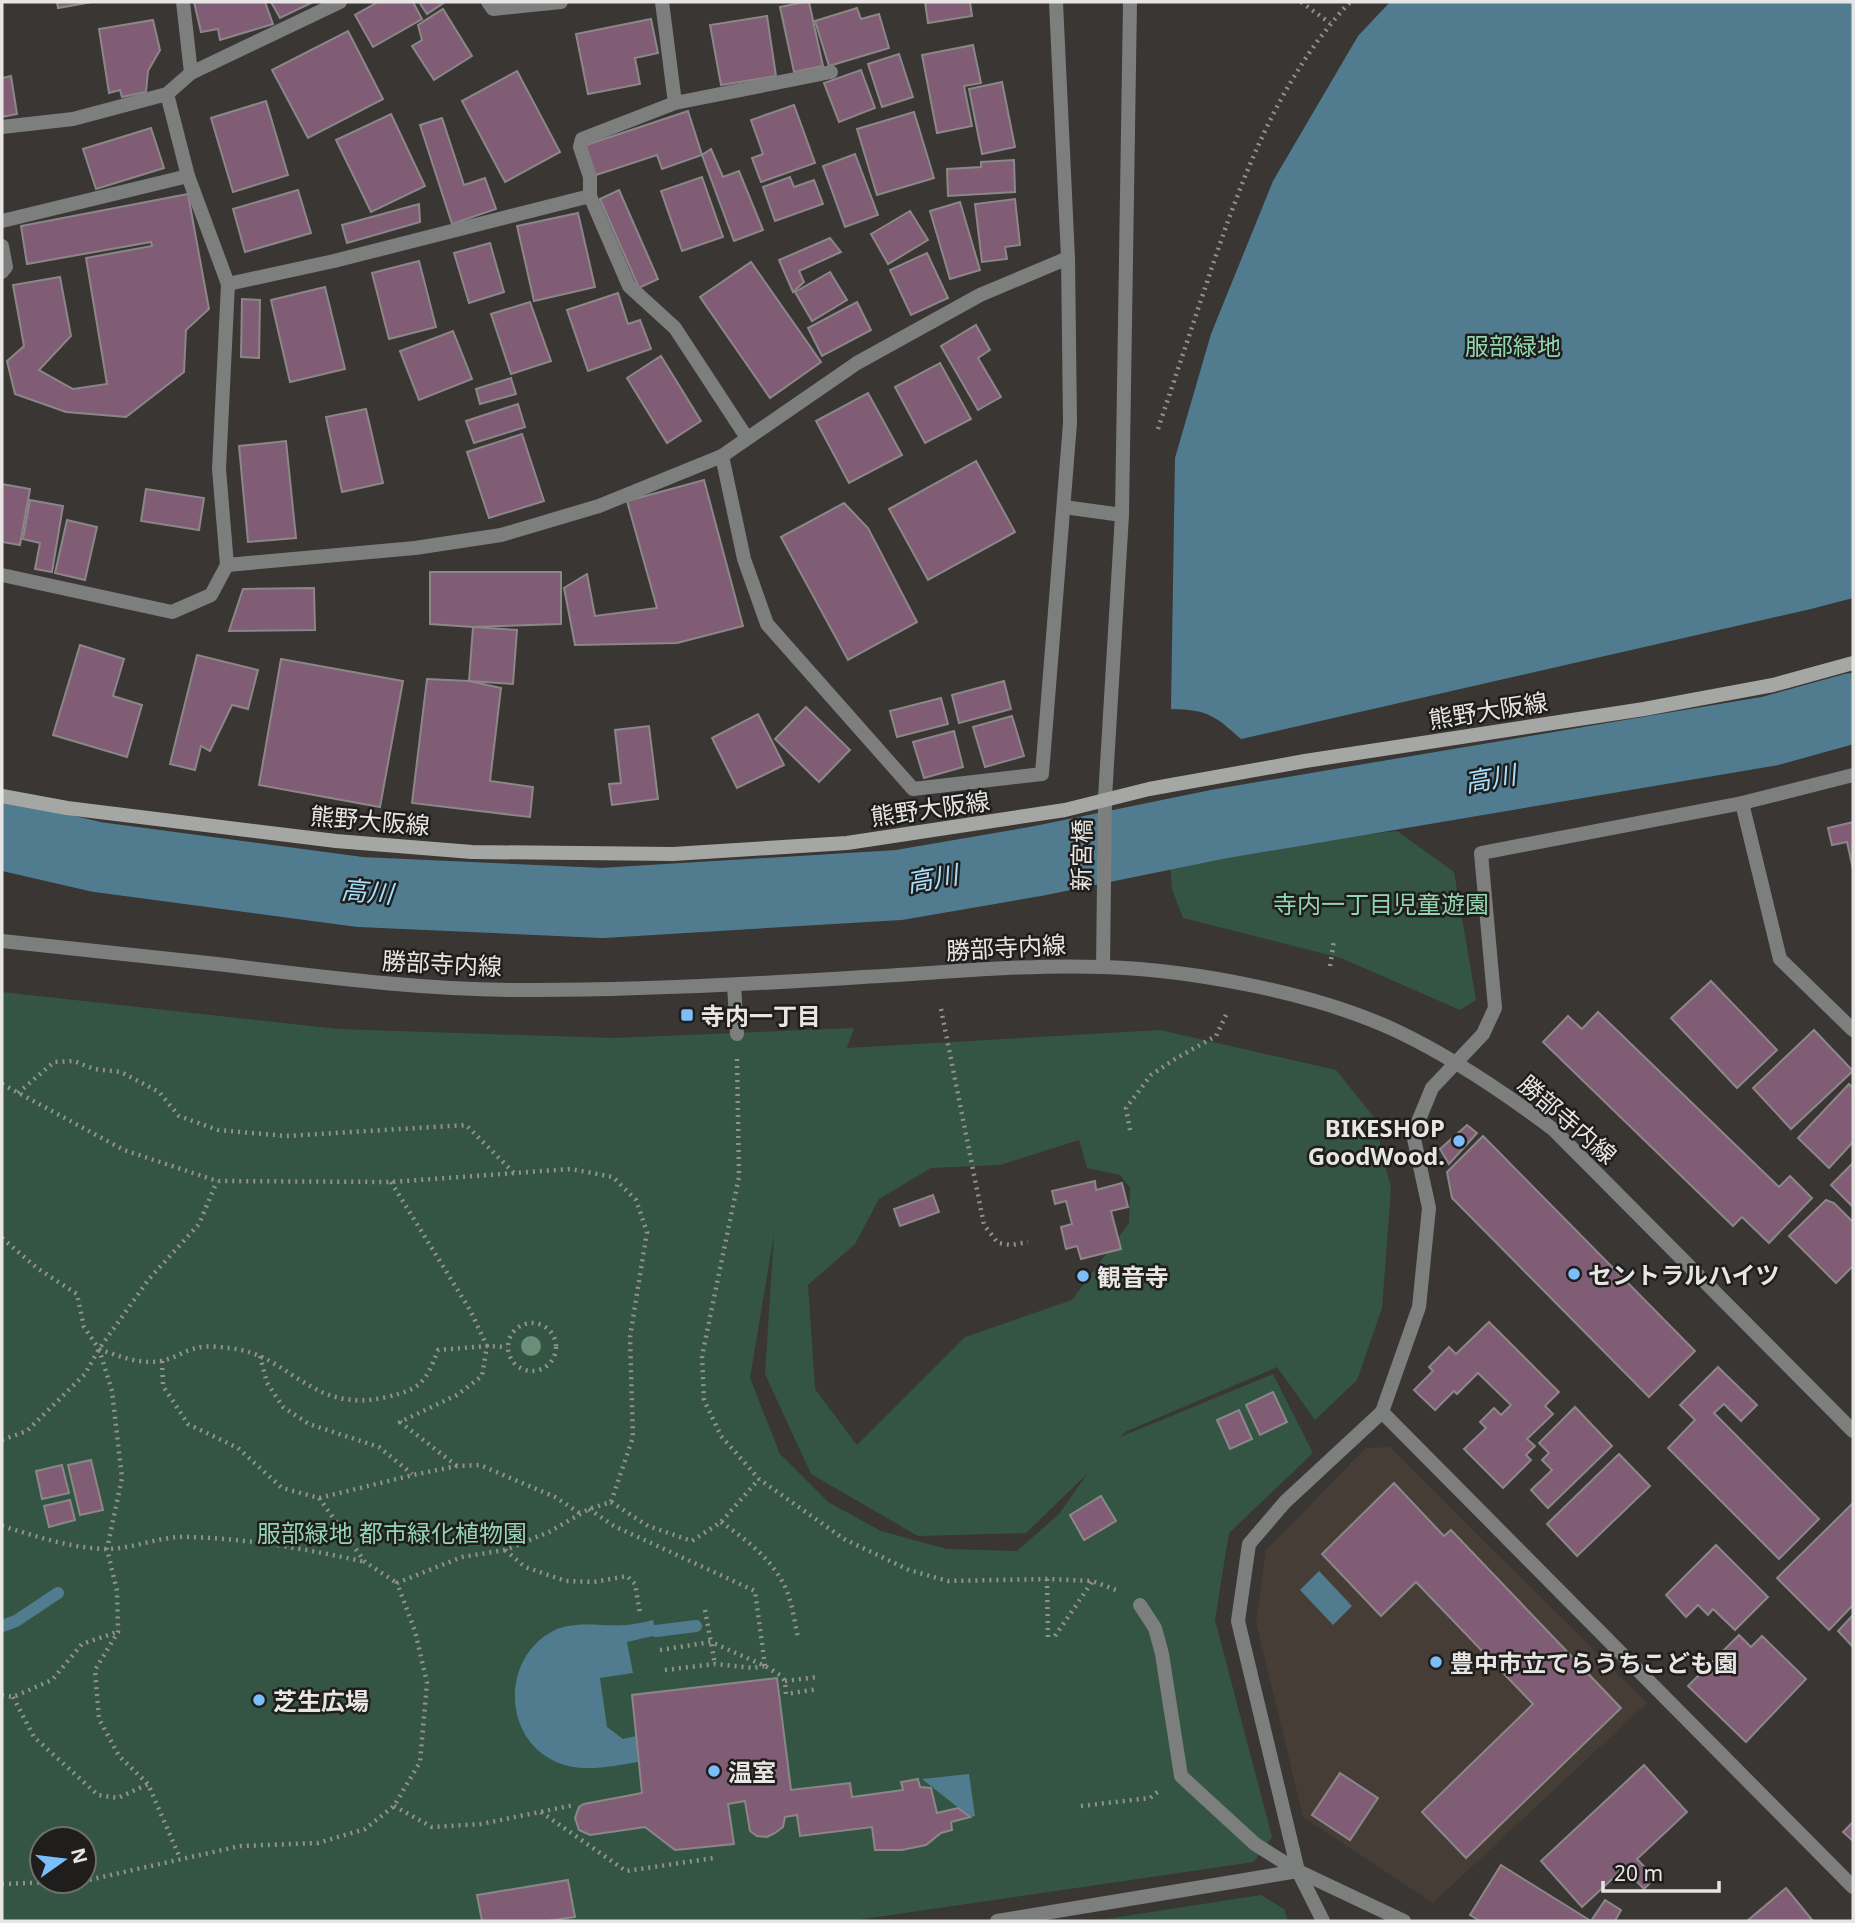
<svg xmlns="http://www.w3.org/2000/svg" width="1855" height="1923" font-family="'Noto Sans','Noto Sans JP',sans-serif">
  <rect width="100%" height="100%" fill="#393633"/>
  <!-- built -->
  <path fill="#463d36" d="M1390,1447L1647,1703L1433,1903L1303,1817L1256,1622L1266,1550L1366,1448Z"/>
  <!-- green -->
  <g fill="#345543" fill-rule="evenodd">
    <path d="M1397,831L1454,872L1476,1000L1460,1010L1341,958L1183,918L1172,889L1170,865L1212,852Z"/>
    <path d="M2,992L338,1029L613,1038L854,1028L847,1048L1160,1030L1336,1070L1373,1116L1391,1188L1382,1308L1357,1380L1315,1420L1277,1367L1125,1432L1120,1437L1273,1374L1313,1453L1229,1533L1215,1620L1272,1837L1254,1862L850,1921H2ZM1079,1140L1087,1168L1120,1175L1130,1188L1129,1223L1072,1300L965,1337L857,1445L815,1389L808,1285L855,1244L879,1199L931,1168L1000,1165ZM774,1234L765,1374L811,1474L918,1536L1026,1533L1087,1474L1059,1514L1017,1551L947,1549L881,1531L828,1502L780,1454L750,1378ZM42,1839H84V1881H42Z"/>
    <path d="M1261,1895L1284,1909L1288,1921H1093Z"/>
  </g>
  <!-- water -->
  <g fill="#517c90">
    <path d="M1390,2H1853V598L1811,609L1241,739C1214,715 1208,710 1171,709L1175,458L1211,334L1273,181L1358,36Z"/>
    <path d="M1319,1571L1352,1606L1333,1625L1300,1590Z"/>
    <path d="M653,1620L657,1635L627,1642L633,1673L600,1678L607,1727L623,1739L636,1736L638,1762C612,1766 580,1774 554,1761C502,1736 502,1658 553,1631C575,1620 603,1627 627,1625C636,1624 645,1622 653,1620Z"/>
    <path d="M969,1774L975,1816L970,1817L922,1779Z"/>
  </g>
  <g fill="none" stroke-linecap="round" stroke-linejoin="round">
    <!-- stream -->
    <g stroke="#517c90" stroke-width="12">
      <path d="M2,1626L16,1621L58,1593"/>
      <path d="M656,1631L696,1626"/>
    </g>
    <!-- river -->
    <path stroke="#517c90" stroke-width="70" d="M2,835L97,857L360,892L602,903L899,885L1038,861L1219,824L1770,731L1853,708"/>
  </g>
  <!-- building -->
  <g fill="#815d75" stroke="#8b8789" stroke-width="2">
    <path d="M57,2H92L58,8Z"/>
    <path d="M194,2H265L273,24L220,40L218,29L201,32Z"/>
    <path d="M271,2H313L280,18Z"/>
    <path d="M378,2H413L422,19L373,47L355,15Z"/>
    <path d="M419,2H445L427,14Z"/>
    <path d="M804,2H809L823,66L794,72L780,7Z"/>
    <path d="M925,2H970L972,16L928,23Z"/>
    <path d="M857,8L861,19L879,14L889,48L829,66L815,21Z"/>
    <path d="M443,9L472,56L434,80L412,46L422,40L418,25Z"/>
    <path d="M767,16L776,76L721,85L710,25Z"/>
    <path d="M651,19L658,53L635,58L640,84L588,94L576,34Z"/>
    <path d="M153,20L160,50L148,71L146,92L122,97L120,90L109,93L99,29Z"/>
    <path d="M348,31L383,99L308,138L272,70Z"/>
    <path d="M973,45L981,83L964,86L972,126L937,133L922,55Z"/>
    <path d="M899,54L913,97L882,107L868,64Z"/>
    <path d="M861,70L875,108L839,122L824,83Z"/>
    <path d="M517,71L560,152L505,182L462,101Z"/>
    <path d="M11,76L17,114L2,117V78Z"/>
    <path d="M1002,82L1015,147L982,154L969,89Z"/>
    <path d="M266,101L288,175L233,192L211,118Z"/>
    <path d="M794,105L815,163L761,182L752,158L763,154L751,120Z"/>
    <path d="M688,111L702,155L662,169L657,155L590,177L580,147Z"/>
    <path d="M914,112L934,178L877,195L857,129Z"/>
    <path d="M391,114L425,186L371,212L336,140Z"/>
    <path d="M442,118L464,185L485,178L496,209L452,224L420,125Z"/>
    <path d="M151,128L164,168L96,189L83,149Z"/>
    <path d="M711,149L723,177L739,171L763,230L734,241L702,155Z"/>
    <path d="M855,154L878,215L845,227L823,166Z"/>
    <path d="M1014,160L1015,192L948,196L947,169L981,167V162Z"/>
    <path d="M702,177L723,237L682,251L661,191Z"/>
    <path d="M790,177L794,187L814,180L823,204L775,221L763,187Z"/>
    <path d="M298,190L311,233L245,252L233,209Z"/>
    <path d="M619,190L658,279L639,288L600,199Z"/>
    <path d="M188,194L209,309L186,330L184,372L126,417L66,412L15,394L7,361L24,346L13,285L60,277L71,336L39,370L73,389L107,384L86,258L152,246L151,242L27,264L21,226Z"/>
    <path d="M1015,199L1020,245L1005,247L1007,259L982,262L975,204Z"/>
    <path d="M960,202L980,270L950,279L930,211Z"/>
    <path d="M419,204L420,222L347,243L342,225Z"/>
    <path d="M910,211L928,240L888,264L871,234Z"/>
    <path d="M578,213L595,287L534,301L517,226Z"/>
    <path d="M830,238L841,252L799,271L804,282L793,292L779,260Z"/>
    <path d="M490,243L504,292L469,303L454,253Z"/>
    <path d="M927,253L948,298L911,315L890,270Z"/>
    <path d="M419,261L436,327L389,339L372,273Z"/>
    <path d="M751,262L821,362L770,398L700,297Z"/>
    <path d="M830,272L847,300L812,321L795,292Z"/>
    <path d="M325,287L345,369L290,382L271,300Z"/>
    <path d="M618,293L628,324L640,320L651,349L588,371L567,310Z"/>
    <path d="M242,299L260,300L259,358L241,357Z"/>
    <path d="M530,302L551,361L511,374L491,314Z"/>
    <path d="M857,302L871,330L822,356L808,328Z"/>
    <path d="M976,325L990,350L978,358L1001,397L978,410L941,346Z"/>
    <path d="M453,331L472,379L419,400L400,351Z"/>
    <path d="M661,356L701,421L667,443L627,378Z"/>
    <path d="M940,363L971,419L925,443L895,387Z"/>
    <path d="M511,378L516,394L480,404L476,389Z"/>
    <path d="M868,393L902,455L849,483L816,421Z"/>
    <path d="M518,404L525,427L474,443L466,421Z"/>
    <path d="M366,409L383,483L342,492L326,417Z"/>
    <path d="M522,434L544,501L489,518L467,452Z"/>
    <path d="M286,441L296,538L248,542L239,446Z"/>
    <path d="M976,461L1015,532L928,580L889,509Z"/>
    <path d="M704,480L743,626L677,643L575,645L564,588L587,574L595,616L657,608L627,501Z"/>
    <path d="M2,484L30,489L20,545L2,542Z"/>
    <path d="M146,489L204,498L199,530L141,521Z"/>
    <path d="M30,500L63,506L52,572L35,569L40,543L23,539Z"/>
    <path d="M844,503L868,528L917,622L848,660L781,537Z"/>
    <path d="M67,520L97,527L85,580L55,573Z"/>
    <path d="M430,572H561V624L473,627L430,624Z"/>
    <path d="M314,588L315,630L229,631L243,589Z"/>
    <path d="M473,627L517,630L513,684L469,681Z"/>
    <path d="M80,645L124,659L113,696L142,705L127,757L53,735Z"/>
    <path d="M197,655L258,670L248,709L232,705L210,751L201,746L195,770L170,764Z"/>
    <path d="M281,659L403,681L380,807L259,785Z"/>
    <path d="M427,679L469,681L501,688L490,781L533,787L530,817L412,803Z"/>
    <path d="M1004,681L1011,709L959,723L952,695Z"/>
    <path d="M941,698L948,724L897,737L890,711Z"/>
    <path d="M806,707L850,750L819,782L775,739Z"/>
    <path d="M758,714L784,765L737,788L712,738Z"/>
    <path d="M1012,716L1024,756L985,767L973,727Z"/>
    <path d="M649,726L658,799L612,805L609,784L621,783L615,730Z"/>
    <path d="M954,731L963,767L924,778L913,742Z"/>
    <path d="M1853,822V869L1847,842L1832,845L1828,828Z"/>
    <path d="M1711,981L1777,1050L1737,1088L1671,1018Z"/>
    <path d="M1598,1012L1779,1187L1790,1176L1812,1198L1769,1243L1742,1217L1733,1226L1543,1042L1568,1016L1582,1029Z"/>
    <path d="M1814,1030L1853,1071L1791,1129L1753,1088Z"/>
    <path d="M1849,1084L1853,1088V1142L1829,1168L1798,1138Z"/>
    <path d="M1467,1125L1477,1133L1449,1164L1440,1149Z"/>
    <path d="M1483,1136L1695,1351L1649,1397L1452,1198L1447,1172Z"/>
    <path d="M1853,1163V1207L1831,1185Z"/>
    <path d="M1095,1181L1096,1190L1122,1183L1128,1207L1111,1211L1121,1249L1081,1259L1077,1246L1066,1249L1061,1227L1072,1224L1066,1201L1055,1204L1052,1191Z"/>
    <path d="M933,1195L939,1212L900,1226L894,1209Z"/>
    <path d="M1826,1200L1834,1203L1853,1222V1266L1836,1283L1789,1236Z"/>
    <path d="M1489,1322L1559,1392L1545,1406L1553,1414L1527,1439L1535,1446L1526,1455L1531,1460L1503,1488L1464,1449L1486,1428L1480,1422L1494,1408L1501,1415L1511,1405L1478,1373L1457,1394L1454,1391L1435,1410L1414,1390L1433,1371L1429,1367L1449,1347L1456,1354Z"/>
    <path d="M1718,1367L1757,1405L1741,1421L1724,1404L1714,1413L1819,1519L1779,1559L1668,1448L1695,1420L1680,1405Z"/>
    <path d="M1273,1392L1287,1422L1260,1435L1246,1405Z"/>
    <path d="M1575,1407L1612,1446L1548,1508L1531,1490L1552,1470L1542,1460L1549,1453L1539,1443Z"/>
    <path d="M1239,1410L1252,1439L1230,1449L1217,1420Z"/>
    <path d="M1619,1454L1650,1486L1577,1556L1547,1524Z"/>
    <path d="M91,1460L103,1510L80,1515L68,1465Z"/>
    <path d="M62,1465L69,1493L42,1499L36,1471Z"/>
    <path d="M1394,1483L1444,1536L1451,1530L1621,1708L1466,1858L1422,1812L1533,1704L1416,1582L1381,1616L1322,1554Z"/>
    <path d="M1101,1496L1116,1521L1084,1540L1070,1515Z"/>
    <path d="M70,1500L75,1520L49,1527L44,1506Z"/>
    <path d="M1853,1503V1605L1829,1630L1777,1578Z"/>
    <path d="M1716,1545L1768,1597L1735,1630L1713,1609L1708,1615L1698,1605L1686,1617L1666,1595Z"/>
    <path d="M1853,1615V1647L1838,1631Z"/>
    <path d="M1739,1635L1751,1647L1762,1636L1806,1679L1746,1742L1688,1686Z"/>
    <path d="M777,1678L791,1790L850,1783L852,1797L903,1790L901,1782L918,1779L920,1787L931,1788L937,1813L958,1808L970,1817L951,1822L952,1830L941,1833L926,1845L902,1850H875L872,1827L800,1836L797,1815L785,1817L783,1827L775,1833L767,1837L757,1836L750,1831L745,1801L728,1804L734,1844L675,1850L645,1827L590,1835L579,1830L575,1818L579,1807L584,1804L642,1793L632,1695Z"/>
    <path d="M1644,1765L1687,1812L1637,1859L1655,1878L1644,1889L1624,1868L1582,1907L1541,1861Z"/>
    <path d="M1340,1773L1378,1798L1350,1840L1312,1815Z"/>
    <path d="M1853,1822V1841L1843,1832Z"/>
    <path d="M1501,1865L1591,1921L1605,1900L1621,1910L1615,1921H1480L1470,1915Z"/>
    <path d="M568,1880L575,1917L547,1921H482L477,1895Z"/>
    <path d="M1786,1888L1813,1921H1747Z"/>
  </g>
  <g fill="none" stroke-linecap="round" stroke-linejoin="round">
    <!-- path -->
    <g stroke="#93918e" stroke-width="4.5" stroke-dasharray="2 5" stroke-linecap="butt">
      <path d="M1301,2L1330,23"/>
      <path d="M1158,429C1175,378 1192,327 1209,276C1242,178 1278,79 1350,2"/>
      <path d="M1330,966L1334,940"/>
      <path d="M941,1009L984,1225L998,1243L1011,1245L1028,1242"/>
      <path d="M737,1059L739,1177L702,1356L704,1400L721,1436L759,1479L844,1539L909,1570L948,1581L1047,1579L1092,1581L1119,1591"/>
      <path d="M2,1084L124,1150L217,1181L391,1182L571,1169L613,1177L636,1200L647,1232L630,1337L633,1437L611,1502L589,1509L549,1532L505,1550L462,1557L397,1583L415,1631L427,1683L420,1762L394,1806L365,1829L318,1843L240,1846L84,1881"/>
      <path d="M18,1093L54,1062L74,1061L94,1069L121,1072L159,1092L179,1116L218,1130L286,1136L466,1125L514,1173"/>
      <path d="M1130,1130L1126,1108L1151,1075L1175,1059L1216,1036L1226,1015"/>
      <path d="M391,1182L470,1310L487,1346L482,1376L457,1395L400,1422L457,1466"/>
      <path d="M2,1238L37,1268L77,1294L84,1327L99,1349L112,1391L122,1478L107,1549L117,1591L118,1632L95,1670L99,1719L119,1756L148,1784L180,1858"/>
      <circle cx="532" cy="1347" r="24"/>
      <path d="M99,1349C119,1356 140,1365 161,1361C174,1359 185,1350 197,1348C206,1345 219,1347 229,1348C291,1354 310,1415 387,1397C421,1389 426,1382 438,1350L487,1346L507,1347"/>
      <path d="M260,1356L267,1383L283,1407L309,1424L379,1447L412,1474"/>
      <path d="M162,1361L163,1386L188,1424L238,1448L282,1488L319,1498L413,1475L457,1466L480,1465L555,1497L581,1514"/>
      <path d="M2,1440L27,1431L85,1374L99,1349L149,1279L199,1224L217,1181"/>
      <path d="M319,1498L365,1562L397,1583"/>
      <path d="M611,1502L648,1526L692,1541L721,1522L759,1479"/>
      <path d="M589,1509L614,1526L755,1591L765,1666"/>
      <path d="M721,1522C748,1541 776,1562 788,1594C793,1608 795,1624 798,1638"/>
      <path d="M2,1526C35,1536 70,1548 106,1549C134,1549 162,1535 190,1537C249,1539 308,1549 365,1562"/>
      <path d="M505,1550L525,1567L566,1581L594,1582L627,1576L635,1584L640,1613"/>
      <path d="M1047,1579L1048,1638"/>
      <path d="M705,1610L715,1664"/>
      <path d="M1055,1636L1092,1582"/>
      <path d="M660,1650L711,1642L765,1666L780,1675L785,1681L786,1694L818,1689"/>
      <path d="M665,1670L715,1664L753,1668L764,1666"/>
      <path d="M785,1681L817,1677"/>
      <path d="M2,1695L13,1697L52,1680L82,1644L117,1632"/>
      <path d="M13,1697L34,1737L98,1795L118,1798L148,1784"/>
      <path d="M394,1806L432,1827L481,1824L574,1805"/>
      <path d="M1081,1806L1150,1798L1160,1790"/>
      <path d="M541,1812L626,1871L714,1858"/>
      <path d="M2,1884L78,1881"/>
    </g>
    <!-- service -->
    <g stroke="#7d7f7e" stroke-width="14">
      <path d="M734,985L737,1034"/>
      <path d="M1140,1605L1155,1628L1162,1654L1181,1776L1255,1844L1298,1871"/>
    </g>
    <!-- minor -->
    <g stroke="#7d7f7e" stroke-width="14">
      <path d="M183,2L191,73"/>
      <path d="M488,2L493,9L561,2"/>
      <path d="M662,2L675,103"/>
      <path d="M2,127L73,119L167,94L191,73L340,2"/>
      <path d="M2,221L188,176"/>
      <path d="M2,246L6,267L2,272"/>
      <path d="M228,284L334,261L590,196"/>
      <path d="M747,438L675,328L629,286L590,196V177L580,147L582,139L675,103L831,72"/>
      <path d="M722,456L744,559L767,624L913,789L1042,774L1070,423L1068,258L1056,2"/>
      <path d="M1064,507L1122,515"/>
      <path d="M227,565L415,548L501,535L599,506L722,456L857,363L980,295L1068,258"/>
      <path d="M2,575L172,612L211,595L227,565L219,469L228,284L188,176L167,94"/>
      <path d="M1742,803L1780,959L1853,1030"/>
      <path d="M1382,1412L1853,1887"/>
      <path d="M997,1921L1298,1871L1404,1921"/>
      <path d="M1323,1921L1298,1871L1238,1621L1249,1544L1285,1502L1382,1412L1419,1307L1429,1208L1413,1134L1432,1088L1483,1034L1495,1008L1481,853L1742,803L1853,775"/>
    </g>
    <!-- tertiary -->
    <g stroke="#7d7f7e" stroke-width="14">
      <path d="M2,941C73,949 145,956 217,964C323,977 428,991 536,990C645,990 754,984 863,977C943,973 1024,964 1103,967C1194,970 1317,993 1399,1032C1455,1059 1505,1093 1554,1130L1853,1431"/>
      <path d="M1103,967L1105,798L1122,515L1130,2"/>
    </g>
    <!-- secondary -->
    <path stroke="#a5a7a5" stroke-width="14" d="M2,796L67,808L336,841L472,852L673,854L847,843L1065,810L1149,789L1305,761L1644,709L1773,685L1853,663"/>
  </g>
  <!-- trees -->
  <circle fill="#6a8e78" cx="531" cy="1346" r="10"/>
  <!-- markers -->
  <g fill="#7cbef9" stroke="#1f1e1d" stroke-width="2.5">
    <rect x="680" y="1008" width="14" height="14" rx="3.5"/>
    <circle cx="1459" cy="1141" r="7"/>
    <circle cx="1574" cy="1274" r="7"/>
    <circle cx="1083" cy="1276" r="7"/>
    <circle cx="1436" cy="1662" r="7"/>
    <circle cx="259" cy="1700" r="7"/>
    <circle cx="714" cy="1771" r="7"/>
  </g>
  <g text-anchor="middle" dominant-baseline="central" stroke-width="5" stroke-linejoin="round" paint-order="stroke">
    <!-- park labels -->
    <g font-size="24" fill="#92d6b0" stroke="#1f1e1d">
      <text x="1513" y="345">服部緑地</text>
      <text x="1381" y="903">寺内一丁目児童遊園</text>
      <text x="392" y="1532">服部緑地 都市緑化植物園</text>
    </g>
    <!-- street labels -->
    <g font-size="24" fill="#e8e6e4" stroke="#1f1e1d">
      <text transform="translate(1488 710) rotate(-9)">熊野大阪線</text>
      <text transform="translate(930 808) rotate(-8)">熊野大阪線</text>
      <text transform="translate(370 820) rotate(5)">熊野大阪線</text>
      <text transform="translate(1081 855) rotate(-89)">新宮橋</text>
      <text transform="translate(1006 947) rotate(-3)">勝部寺内線</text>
      <text transform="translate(442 963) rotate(3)">勝部寺内線</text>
      <text transform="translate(1568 1119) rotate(41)">勝部寺内線</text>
    </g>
    <!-- poi labels -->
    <g font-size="24" font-weight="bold" fill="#e8e6e4" stroke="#1f1e1d" text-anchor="start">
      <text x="701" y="1015">寺内一丁目</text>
      <text x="1445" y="1127" text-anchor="end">BIKESHOP<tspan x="1445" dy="28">GoodWood.</tspan></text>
      <text x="1588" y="1274">セントラルハイツ</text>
      <text x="1097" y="1276">観音寺</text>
      <text x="1450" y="1662">豊中市立てらうちこども園</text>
      <text x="273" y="1700">芝生広場</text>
      <text x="728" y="1771">温室</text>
    </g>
    <!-- water labels -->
    <g font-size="26" font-style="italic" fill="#a6dffb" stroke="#1f1e1d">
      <text transform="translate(1490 778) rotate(-10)">高川</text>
      <text transform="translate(932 878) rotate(-10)">高川</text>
      <text transform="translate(367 891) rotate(5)">高川</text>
    </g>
  </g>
  <!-- border -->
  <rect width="1855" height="1923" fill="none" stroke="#e8e6e4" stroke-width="7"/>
  <!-- north arrow -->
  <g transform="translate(63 1860) rotate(76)"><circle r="33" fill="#1f1e1d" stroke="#6f6e6d" stroke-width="2"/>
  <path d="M0-5L12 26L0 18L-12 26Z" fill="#7cbef9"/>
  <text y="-10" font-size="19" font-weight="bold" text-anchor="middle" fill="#e8e6e4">N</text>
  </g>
  <!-- scale -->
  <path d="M1603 1881v10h116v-10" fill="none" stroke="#e8e6e4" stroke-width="3.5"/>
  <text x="1614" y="1881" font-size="21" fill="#e8e6e4" stroke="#1f1e1d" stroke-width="5" paint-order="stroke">20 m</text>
</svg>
